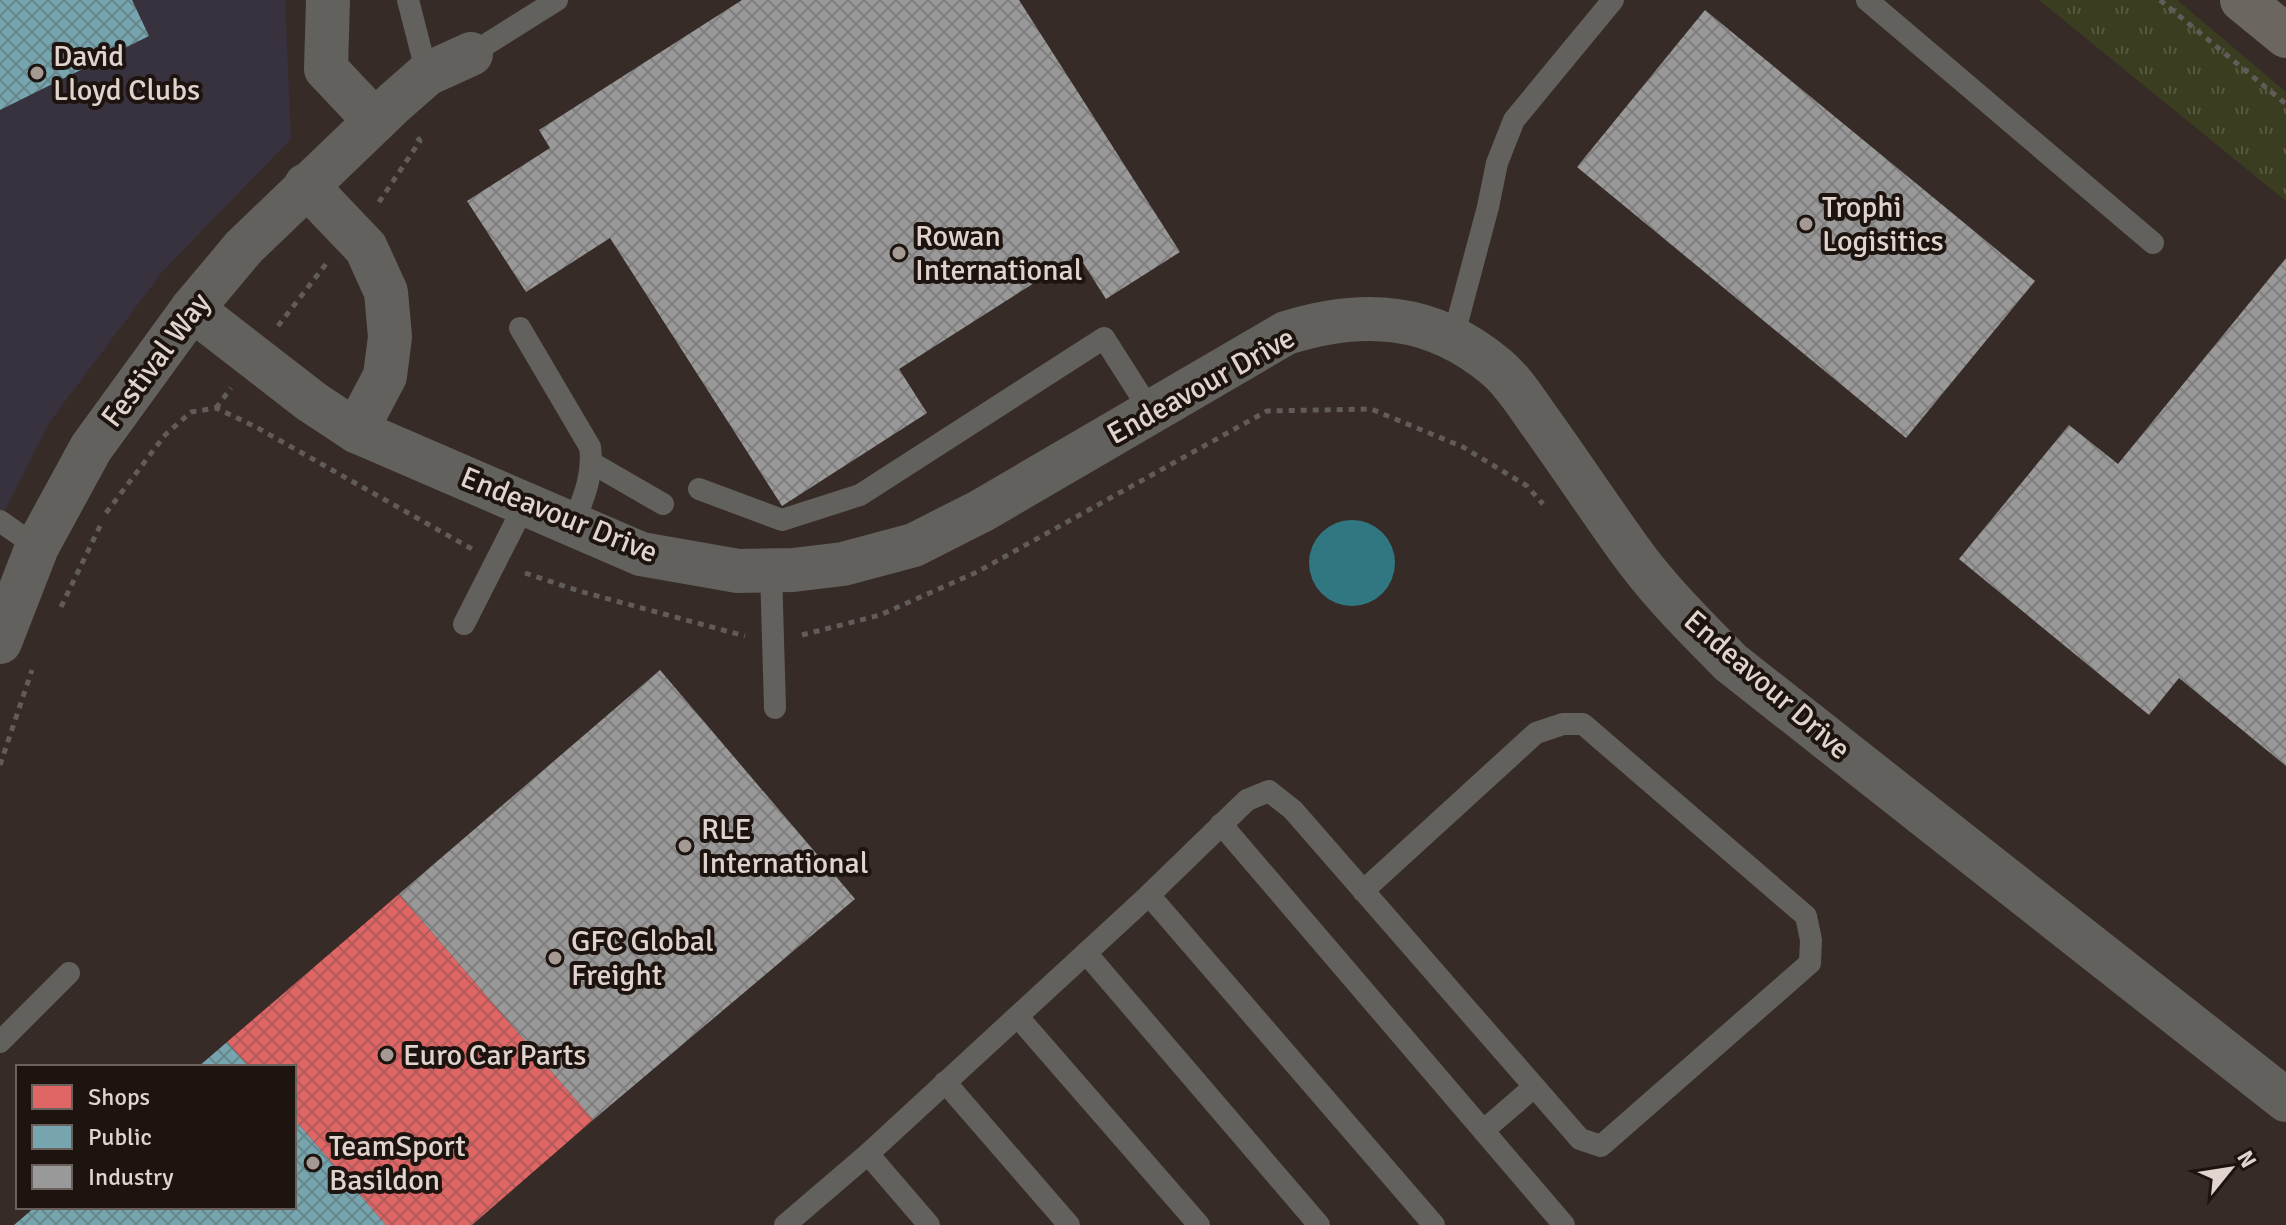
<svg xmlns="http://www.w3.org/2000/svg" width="2286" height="1225" font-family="Signika,sans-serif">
  <defs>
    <pattern id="grass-tufts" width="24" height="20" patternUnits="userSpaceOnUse" patternTransform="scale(2)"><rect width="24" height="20" fill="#3b3d20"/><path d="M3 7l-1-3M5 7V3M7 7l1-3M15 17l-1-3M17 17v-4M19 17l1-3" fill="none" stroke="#57583f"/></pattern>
    <pattern id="shops-cross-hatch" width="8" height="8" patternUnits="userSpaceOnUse" patternTransform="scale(2)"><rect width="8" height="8" fill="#e06666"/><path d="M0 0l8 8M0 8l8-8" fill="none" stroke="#b15b5a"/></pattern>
    <pattern id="public-cross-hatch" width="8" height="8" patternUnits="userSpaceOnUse" patternTransform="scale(2)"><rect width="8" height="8" fill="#76a5af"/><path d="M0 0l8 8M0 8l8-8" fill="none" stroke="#67878d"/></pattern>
    <pattern id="industry-cross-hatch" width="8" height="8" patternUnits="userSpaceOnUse" patternTransform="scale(2)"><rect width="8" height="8" fill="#999"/><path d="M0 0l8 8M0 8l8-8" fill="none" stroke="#807e7e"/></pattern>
  </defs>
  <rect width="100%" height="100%" fill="#362b26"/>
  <!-- commercial -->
  <path fill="#38323f" d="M0,0H285L291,139L163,271L49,423L0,520Z"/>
  <!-- grass -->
  <path fill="url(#grass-tufts)" d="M2039,0H2177L2286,92V201Z"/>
  <!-- water -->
  <circle fill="#307782" cx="1352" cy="563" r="43"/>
  <!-- shops -->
  <path fill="url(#shops-cross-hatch)" d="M399,894L593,1120L472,1225H386L294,1119V1067H249L227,1042Z"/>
  <!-- public -->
  <g fill="url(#public-cross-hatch)">
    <path d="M0,0H132L149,36L0,110Z"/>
    <path d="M227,1042L249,1067H198Z"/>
    <path d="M294,1119L386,1225H14L35,1207H294Z"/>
  </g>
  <!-- industry -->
  <g fill="url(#industry-cross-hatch)">
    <path d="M742,0H1019L1180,252L1106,299L1078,255L899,369L927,413L782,506L610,238L526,292L467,201L550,148L539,130Z"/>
    <path d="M1705,10L2035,281L1906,438L1577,167Z"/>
    <path d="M2286,258V766L2179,678L2149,715L1959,559L2069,425L2118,464Z"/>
    <path d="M660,670L855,899L593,1120L399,894Z"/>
  </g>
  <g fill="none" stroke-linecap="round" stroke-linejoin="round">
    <!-- path -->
    <g stroke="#615c59" stroke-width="5" stroke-dasharray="6 6" stroke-linecap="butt">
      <path d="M2160,0L2286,104"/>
      <path d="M379,202L420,141L417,137"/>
      <path d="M278,326L326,264"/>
      <path d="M216,408L231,388"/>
      <path d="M106,513L165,435L191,412L216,408L256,427L472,549"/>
      <path d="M525,573L579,591L745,636"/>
      <path d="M61,607L102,522"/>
      <path d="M802,635L880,615L977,572L1267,411L1371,409L1463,447L1527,486L1543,504"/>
      <path d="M0,765L32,670"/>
    </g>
    <!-- lane -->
    <g stroke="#63615d" stroke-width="22">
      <path d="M408,0L427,74"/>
      <path d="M1867,0L2153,243"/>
      <path d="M471,54L557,0"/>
      <path d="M520,328L590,447C594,475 583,499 573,525"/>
      <path d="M1453,338L1488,207L1497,163L1514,120L1613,0"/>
      <path d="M592,463L663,504"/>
      <path d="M699,489L782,520L860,495L1104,338L1151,412"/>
      <path d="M0,521L37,547"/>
      <path d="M771,570L775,708"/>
      <path d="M464,624L525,504"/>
      <path d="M1221,824L1564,1225"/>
      <path d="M1149,895L1434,1225"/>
      <path d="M1086,953L1319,1225"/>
      <path d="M1018,1017L1199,1225"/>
      <path d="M0,1042L69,973"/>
      <path d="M945,1082L1069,1225"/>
      <path d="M1484,1130L1534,1087"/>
      <path d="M868,1154L1149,895L1247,800L1269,791L1293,810L1580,1139L1601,1146L1810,963L1811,940L1806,916L1583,724H1563L1536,733L1363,891"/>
      <path d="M785,1225L868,1154L929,1225"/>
    </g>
    <!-- street -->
    <g stroke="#63615d" stroke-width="44">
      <path d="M328,0L326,69L375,121"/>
      <path d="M306,185L366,248L386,292L390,337L385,376L356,431"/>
      <path d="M192,309L312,402L356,431L641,554L738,571L793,570L843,564L914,545L981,511L1286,333C1363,309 1432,313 1496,367C1513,381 1526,402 1538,419C1569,462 1598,506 1629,549C1658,590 1694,625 1730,662L2286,1100"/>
      <path d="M0,642L37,547L91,448L192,309L244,247L394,103L427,74L471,54"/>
    </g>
    <!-- highway -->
    <path stroke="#6c6661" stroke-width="44" d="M2242,0L2286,36"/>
  </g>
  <!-- markers -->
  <g fill="#a59993" stroke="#1d1410" stroke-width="3">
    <circle cx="37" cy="73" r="8"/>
    <circle cx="1806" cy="224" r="8"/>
    <circle cx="899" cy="253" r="8"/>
    <circle cx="685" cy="846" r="8"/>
    <circle cx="555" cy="958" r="8"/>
    <circle cx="387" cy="1055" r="8"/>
    <circle cx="313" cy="1163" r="8"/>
  </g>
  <g text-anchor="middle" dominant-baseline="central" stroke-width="8" stroke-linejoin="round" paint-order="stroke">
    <!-- poi labels -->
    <g font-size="30" fill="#e1d4ce" stroke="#1d1410" text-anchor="start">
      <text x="53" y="56">David<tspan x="53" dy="34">Lloyd Clubs</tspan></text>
      <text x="1822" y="207">Trophi<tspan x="1822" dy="34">Logisitics</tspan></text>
      <text x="915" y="236">Rowan<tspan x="915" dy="34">International</tspan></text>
      <text x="701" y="829">RLE<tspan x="701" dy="34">International</tspan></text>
      <text x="571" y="941">GFC Global<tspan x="571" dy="34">Freight</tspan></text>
      <text x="403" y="1055">Euro Car Parts</text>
      <text x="329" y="1146">TeamSport<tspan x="329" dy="34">Basildon</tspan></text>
    </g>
    <!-- street labels -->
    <g font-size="30" fill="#e1d4ce" stroke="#1d1410">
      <text transform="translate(156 360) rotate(-53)">Festival Way</text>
      <text transform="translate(1201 386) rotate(-29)">Endeavour Drive</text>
      <text transform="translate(559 515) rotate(22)">Endeavour Drive</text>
      <text transform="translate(1767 685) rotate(41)">Endeavour Drive</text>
    </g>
  </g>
  <!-- legend -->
  <rect x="16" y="1065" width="280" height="144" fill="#1d1410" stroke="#6b615c" stroke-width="2"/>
  <rect x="32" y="1085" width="40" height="24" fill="#e06666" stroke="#6b615c" stroke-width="2"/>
  <text x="88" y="1105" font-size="24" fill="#e1d4ce">Shops</text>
  <rect x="32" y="1125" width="40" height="24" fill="#76a5af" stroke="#6b615c" stroke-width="2"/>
  <text x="88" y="1145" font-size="24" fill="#e1d4ce">Public</text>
  <rect x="32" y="1165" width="40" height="24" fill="#999999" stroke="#6b615c" stroke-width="2"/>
  <text x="88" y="1185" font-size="24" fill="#e1d4ce">Industry</text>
  <!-- north arrow -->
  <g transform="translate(2230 1169) rotate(60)" stroke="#1d1410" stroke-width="6" paint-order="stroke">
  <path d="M0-6L14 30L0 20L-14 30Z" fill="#e1d4ce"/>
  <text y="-12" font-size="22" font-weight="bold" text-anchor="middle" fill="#e1d4ce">N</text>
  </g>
</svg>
